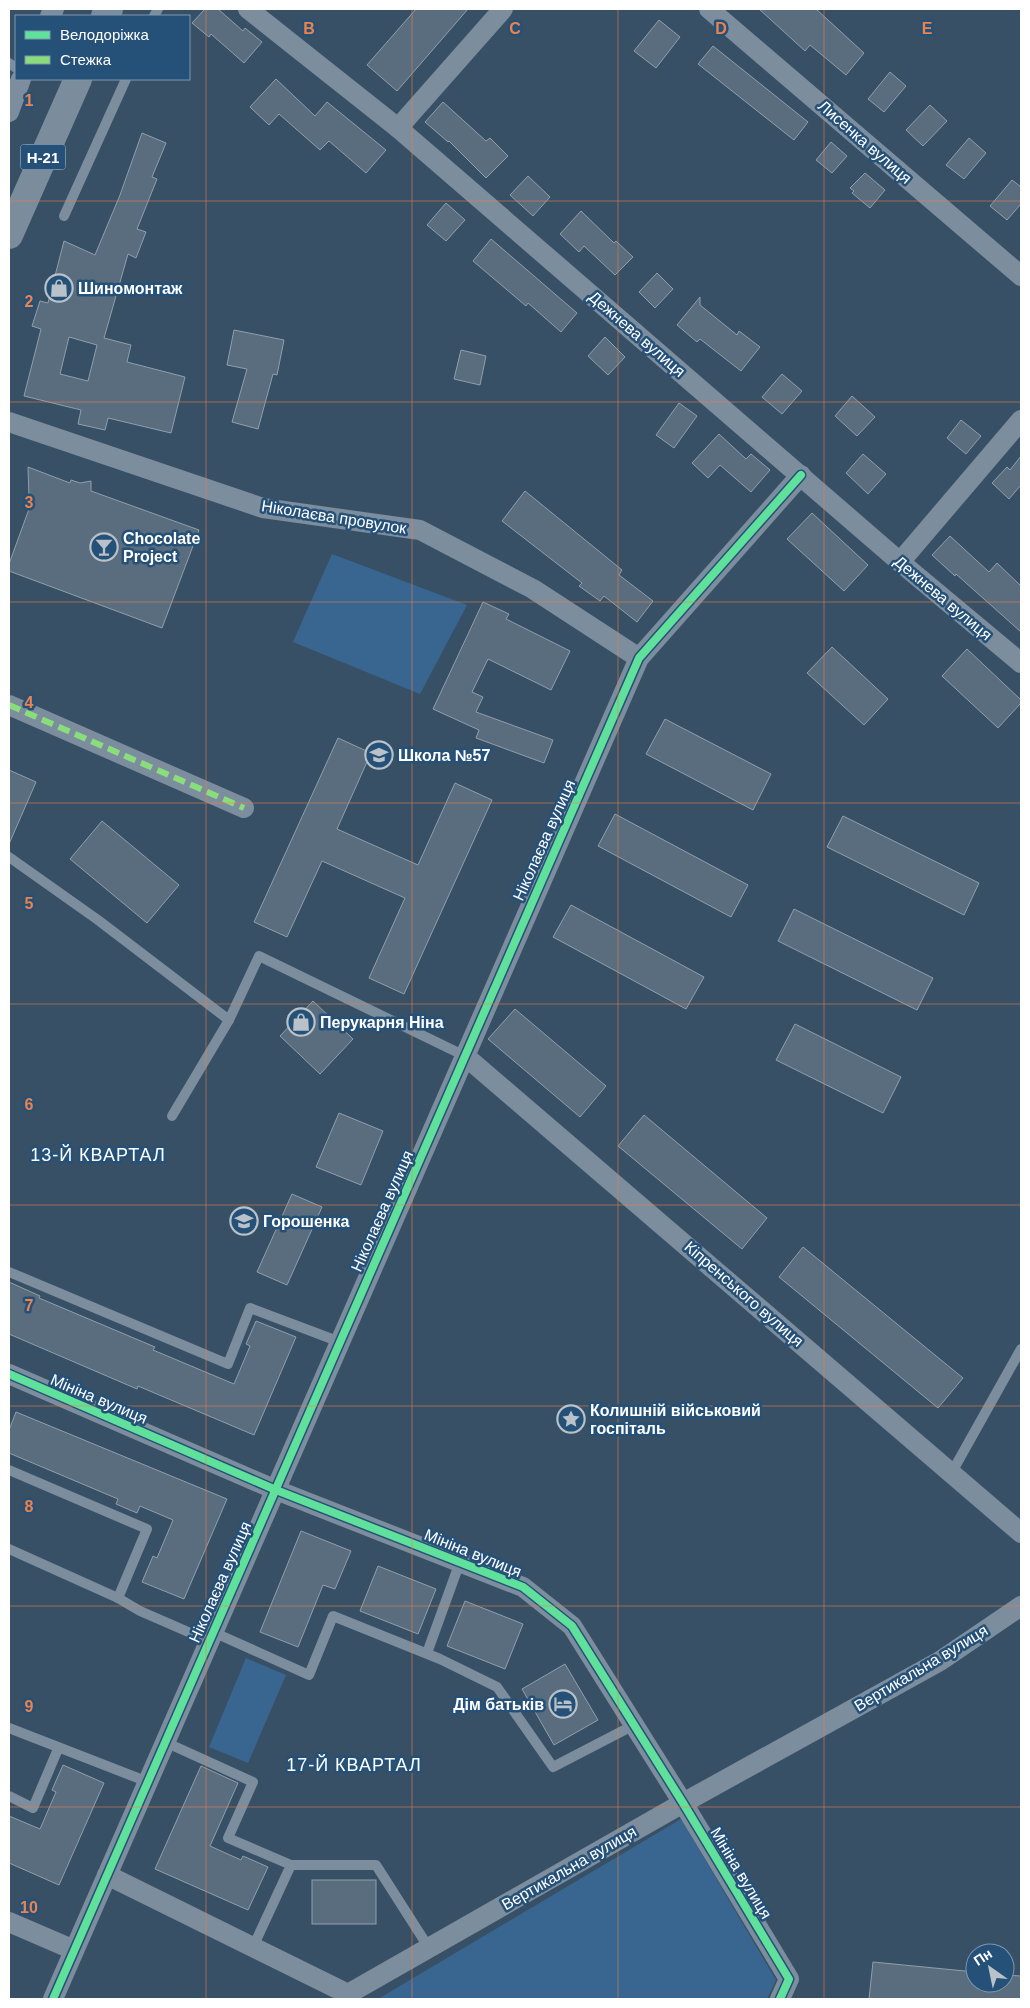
<svg xmlns="http://www.w3.org/2000/svg" width="1030" height="2008" font-family="Helvetica,sans-serif">
  <rect width="100%" height="100%" fill="#385066"/>
  <!-- green -->
  <g fill="#396690">
    <path d="M332,554L467,605L420,694L293,642Z"/>
    <path d="M246,1658L286,1675L248,1763L209,1747Z"/>
    <path d="M681,1819L776,1980L767,1999H378Z"/>
  </g>
  <!-- building -->
  <g fill="#5a6d7e" stroke="#8f9fac" fill-rule="evenodd">
    <path d="M205,9H218L243,31L245,28L262,42L244,63L211,34L209,37L192,23Z"/>
    <path d="M416,9H468L397,91L367,65Z"/>
    <path d="M759,9H816L864,53L846,75L810,45L805,51Z"/>
    <path d="M659,20L680,37L656,68L634,51Z"/>
    <path d="M713,46L808,122L794,140L698,64Z"/>
    <path d="M890,72L906,86L884,112L868,99Z"/>
    <path d="M276,79L315,116L327,102L386,150L366,173L329,141L320,150L279,114L269,125L250,107Z"/>
    <path d="M443,102L486,141L490,138L508,156L486,178L449,141L448,142L425,122Z"/>
    <path d="M930,105L947,121L923,146L906,130Z"/>
    <path d="M142,133L166,143L152,177L157,179L137,229L146,232L136,258L128,254L104,338L131,345L127,362L185,377L171,433L108,418L105,430L78,424L81,410L24,396L41,329L32,326L40,301L48,303L64,241L95,255L120,195ZM69,337L97,345L88,381L60,374Z"/>
    <path d="M969,138L986,153L964,179L946,165Z"/>
    <path d="M831,142L847,156L832,173L816,160Z"/>
    <path d="M865,173L885,190L870,208L852,193L854,191L850,188Z"/>
    <path d="M528,176L550,197L533,216L510,195Z"/>
    <path d="M1012,180L1021,187V204L1007,220L990,206Z"/>
    <path d="M446,203L465,220L446,241L427,225Z"/>
    <path d="M581,211L614,243L616,241L633,257L615,275L584,246L579,252L560,234Z"/>
    <path d="M491,239L577,313L561,332L528,303L526,306L473,261Z"/>
    <path d="M657,273L673,289L655,308L639,292Z"/>
    <path d="M700,297V305L737,335L739,331L760,347L741,371L700,339L697,342L677,325Z"/>
    <path d="M234,330L284,340L277,375L273,374L258,429L232,422L247,369L227,365Z"/>
    <path d="M605,337L625,357L608,375L588,356Z"/>
    <path d="M461,350L486,356L480,385L454,379Z"/>
    <path d="M782,374L802,391L782,414L762,397Z"/>
    <path d="M852,396L875,417L857,436L835,416Z"/>
    <path d="M679,403L697,416L674,448L656,435Z"/>
    <path d="M961,420L981,436L966,454L947,438Z"/>
    <path d="M719,434L746,459L751,454L770,470L751,492L720,465L708,478L692,463Z"/>
    <path d="M863,454L886,474L868,494L846,473Z"/>
    <path d="M1021,456V485L1009,499L992,483L1007,467L1010,470Z"/>
    <path d="M28,467L70,483L71,480L80,483L91,481V491L199,530L162,628L9,571V564L33,498L29,497Z"/>
    <path d="M525,491L622,570L619,575L653,601L637,622L604,596L600,601L579,586L582,583L502,521Z"/>
    <path d="M812,513L868,565L844,591L787,539Z"/>
    <path d="M950,536L989,572L997,563L1021,586V632L956,574L955,576L932,555Z"/>
    <path d="M483,602L509,614L506,619L570,651L551,690L488,659L472,692L483,697L476,712L553,740L544,763L476,738L479,730L433,709Z"/>
    <path d="M832,647L888,699L864,725L807,673Z"/>
    <path d="M967,649L1021,700V703L998,728L942,676Z"/>
    <path d="M665,719L771,774L753,810L646,754Z"/>
    <path d="M338,738L371,753L337,829L418,865L455,783L492,800L404,994L369,978L405,898L322,861L287,937L254,922Z"/>
    <path d="M9,770L36,782L9,844Z"/>
    <path d="M615,814L748,885L731,917L598,846Z"/>
    <path d="M843,816L979,883L964,915L827,847Z"/>
    <path d="M102,821L179,885L147,923L70,859Z"/>
    <path d="M571,905L704,977L686,1009L553,937Z"/>
    <path d="M794,909L933,978L917,1010L778,941Z"/>
    <path d="M313,1001L353,1039L320,1074L280,1036Z"/>
    <path d="M515,1009L606,1086L580,1117L488,1039Z"/>
    <path d="M795,1024L901,1077L883,1113L776,1060Z"/>
    <path d="M339,1113L383,1131L361,1185L316,1167Z"/>
    <path d="M644,1115L767,1218L742,1249L618,1146Z"/>
    <path d="M292,1194L322,1207L287,1285L257,1272Z"/>
    <path d="M803,1247L963,1378L938,1408L779,1277Z"/>
    <path d="M9,1282L40,1296L39,1298L155,1347L153,1350L234,1384L250,1346L246,1344L256,1321L296,1337L254,1435L138,1386L137,1389L9,1334Z"/>
    <path d="M16,1412L227,1499L184,1599L142,1582L153,1556L157,1558L173,1520L140,1506L137,1513L116,1504L118,1499L9,1453V1430Z"/>
    <path d="M301,1531L351,1551L335,1589L323,1585L298,1647L260,1632Z"/>
    <path d="M378,1566L436,1589L418,1634L360,1611Z"/>
    <path d="M465,1601L523,1624L505,1669L447,1646Z"/>
    <path d="M565,1664L598,1720L554,1745L522,1689Z"/>
    <path d="M63,1765L104,1783L59,1885L9,1863V1816L40,1829L56,1792L52,1790Z"/>
    <path d="M201,1766L238,1783L210,1846L241,1860L243,1856L268,1867L248,1910L155,1869Z"/>
    <rect x="312" y="1880" width="64" height="44"/>
    <path d="M873,1962L975,1972V1983H1005V1975L1021,1976V1999H869Z"/>
  </g>
  <g fill="none" stroke-linecap="round" stroke-linejoin="round">
    <!-- lane -->
    <g stroke="#7c8d9d" stroke-width="10">
      <path d="M154,16L158,9"/>
      <path d="M9,63L16,68"/>
      <path d="M64,216L126,79"/>
      <path d="M9,857L98,920L229,1020L259,956L465,1056"/>
      <path d="M172,1116L229,1020"/>
      <path d="M9,1272L228,1364L250,1308L340,1342"/>
      <path d="M9,1470L147,1529L118,1598L140,1611L209,1641"/>
      <path d="M952,1472L1021,1349"/>
      <path d="M9,1549L118,1598"/>
      <path d="M213,1632L309,1675L333,1616L440,1659L497,1687L553,1767L634,1725"/>
      <path d="M427,1653L460,1562"/>
      <path d="M9,1728L148,1782"/>
      <path d="M165,1742L253,1782L228,1838L291,1865L253,1947"/>
      <path d="M9,1796L33,1808L58,1749"/>
      <path d="M291,1865H376L429,1948"/>
    </g>
    <!-- street -->
    <g stroke="#7c8d9d" stroke-width="20">
      <path d="M248,9L398,128L900,562L1021,663"/>
      <path d="M709,9L1021,276"/>
      <path d="M50,16L54,9"/>
      <path d="M9,112L21,79"/>
      <path d="M398,128L503,9"/>
      <path d="M9,422L263,508L420,530L533,589L639,658"/>
      <path d="M900,562L1021,420"/>
      <path d="M9,705L244,808"/>
      <path d="M465,1056L1021,1533"/>
      <path d="M9,1374L276,1490L523,1587L572,1626L683,1803L789,1979L780,1999"/>
      <path d="M107,1875L348,1994L683,1803L940,1661L1021,1606"/>
      <path d="M9,1922L74,1950"/>
      <path d="M53,1999L639,658L801,475"/>
    </g>
    <!-- primary -->
    <g stroke="#7b8c9c" stroke-width="28">
      <path d="M105,16L109,9"/>
      <path d="M9,235L78,79"/>
    </g>
    <!-- quiet -->
    <path stroke="#8add7b" stroke-width="6" stroke-dasharray="12 6" stroke-linecap="butt" d="M9,705L244,808"/>
    <!-- cycleway casing -->
    <g stroke="#255179" stroke-width="11">
      <g id="cycleway">
        <path d="M9,1374L276,1490L523,1587L572,1626L683,1803L789,1979L780,1999"/>
        <path d="M53,1999L639,658L801,475"/>
      </g>
    </g>
    <!-- cycleway -->
    <use href="#cycleway" stroke="#60e19b" stroke-width="8"/>
  </g>
  <!-- grid -->
  <path fill="none" stroke="#ee8249" stroke-width="1" stroke-opacity="0.55" d="M206,9V1999M412,9V1999M618,9V1999M824,9V1999M9,201H1021M9,402H1021M9,602H1021M9,803H1021M9,1004H1021M9,1205H1021M9,1406H1021M9,1606H1021M9,1807H1021"/>
  <!-- icons -->
  <defs>
    <g id="shop-ring" transform="scale(1.4375)"><circle r="9.5" fill="#255179" stroke="#b9c2c9" stroke-width="1.5"/><path d="M-5-2.5h2.3a2.7 3.5 0 0 1 5.4 0H5L5.5 6h-11ZM-1.5-2.5h3a1.5 2.3 0 0 0-3 0Z" fill="#b9c2c9"/></g>
    <g id="bar-ring" transform="scale(1.4375)"><circle r="9.5" fill="#255179" stroke="#b9c2c9" stroke-width="1.5"/><path d="M-6-5H6L.8 .8V4.5H3.5V6h-7V4.5H-.8V.8Z" fill="#b9c2c9"/></g>
    <g id="school-ring" transform="scale(1.4375)"><circle r="9.5" fill="#255179" stroke="#b9c2c9" stroke-width="1.5"/><path d="M0-5L7-2L0 1L-7-2ZM-4 1L0 2.5L4 1V4Q0 6-4 4Z" fill="#b9c2c9"/></g>
    <g id="sight-ring" transform="scale(1.4375)"><circle r="9.5" fill="#255179" stroke="#b9c2c9" stroke-width="1.5"/><path d="M0-6L1.8-2.2L6-1.7L2.9 1.2L3.7 5.4L0 3.3L-3.7 5.4L-2.9 1.2L-6-1.7L-1.8-2.2Z" fill="#b9c2c9"/></g>
    <g id="hotel-ring" transform="scale(1.4375)"><circle r="9.5" fill="#255179" stroke="#b9c2c9" stroke-width="1.5"/><path d="M-6-4.5h1.5V1H6V5H4.5V3h-9V5H-6ZM-4 0a1.8 1.8 0 1 1 3.6 0ZM.5 0V-2.5h3Q6-2.5 6 0Z" fill="#b9c2c9"/></g>
  </defs>
  <g fill-rule="evenodd">
    <use href="#shop-ring" x="59" y="288"/>
    <use href="#bar-ring" x="104" y="547"/>
    <use href="#school-ring" x="379" y="755"/>
    <use href="#shop-ring" x="301" y="1022"/>
    <use href="#school-ring" x="244" y="1221"/>
    <use href="#sight-ring" x="571" y="1419"/>
    <use href="#hotel-ring" x="563" y="1704"/>
  </g>
  <g text-anchor="middle" dominant-baseline="central" stroke-width="5" stroke-linejoin="round" paint-order="stroke">
    <!-- shield labels -->
    <rect fill="#255179" stroke="#becbd7" stroke-width="1" x="20.5" y="144.5" width="45" height="25" rx="4"/>
    <g font-size="15" font-weight="bold" fill="#fff">
      <text x="43" y="157">Н-21</text>
    </g>
    <!-- street labels -->
    <g font-size="16" fill="#fff" stroke="#255179">
      <text transform="translate(865 142) rotate(41)">Лисенка вулиця</text>
      <text transform="translate(637 334) rotate(41)">Дежнева вулиця</text>
      <text transform="translate(334 517) rotate(9)">Ніколаєва провулок</text>
      <text transform="translate(943 598) rotate(40)">Дежнева вулиця</text>
      <text transform="translate(544 840) rotate(-66)">Ніколаєва вулиця</text>
      <text transform="translate(382 1211) rotate(-66)">Ніколаєва вулиця</text>
      <text transform="translate(744 1294) rotate(41)">Кіпренського вулиця</text>
      <text transform="translate(99 1399) rotate(23)">Мініна вулиця</text>
      <text transform="translate(473 1553) rotate(22)">Мініна вулиця</text>
      <text transform="translate(220 1582) rotate(-66)">Ніколаєва вулиця</text>
      <text transform="translate(921 1668) rotate(-31)">Вертикальна вулиця</text>
      <text transform="translate(569 1868) rotate(-30)">Вертикальна вулиця</text>
      <text transform="translate(741 1873) rotate(59)">Мініна вулиця</text>
    </g>
    <!-- poi labels -->
    <g font-size="16" font-weight="bold" fill="#fff" stroke="#255179" text-anchor="start">
      <text x="78" y="288">Шиномонтаж</text>
      <text x="123" y="538">Chocolate<tspan x="123" dy="18">Project</tspan></text>
      <text x="398" y="755">Школа №57</text>
      <text x="320" y="1022">Перукарня Ніна</text>
      <text x="263" y="1221">Горошенка</text>
      <text x="590" y="1410">Колишній військовий<tspan x="590" dy="18">госпіталь</tspan></text>
      <text x="544" y="1704" text-anchor="end">Дім батьків</text>
    </g>
    <!-- neighbourhood labels -->
    <g font-size="18" letter-spacing="1" fill="#fff" stroke="#255179">
      <text x="98" y="1155">13-Й КВАРТАЛ</text>
      <text x="354" y="1765">17-Й КВАРТАЛ</text>
    </g>
  </g>
  <g font-size="16" text-anchor="middle" font-weight="bold" fill="#ee8249" stroke="#255179" stroke-width="5" stroke-linejoin="round" paint-order="stroke">
    <text x="309" y="34">B</text>
    <text x="515" y="34">C</text>
    <text x="721" y="34">D</text>
    <text x="927" y="34">E</text>
    <text x="29" y="106">1</text>
    <text x="29" y="307">2</text>
    <text x="29" y="508">3</text>
    <text x="29" y="708">4</text>
    <text x="29" y="909">5</text>
    <text x="29" y="1110">6</text>
    <text x="29" y="1311">7</text>
    <text x="29" y="1512">8</text>
    <text x="29" y="1712">9</text>
    <text x="29" y="1913">10</text>
  </g>
  <!-- border -->
  <rect width="1030" height="2008" fill="none" stroke="#ffffff" stroke-width="20"/>
  <!-- legend -->
  <rect x="15" y="15" width="175" height="65" fill="#255179" stroke="#7c97af"/>
  <rect x="25" y="31" width="25" height="8" fill="#60e19b" stroke="#7c97af"/>
  <text x="60" y="40" font-size="15" fill="#ffffff">Велодоріжка</text>
  <rect x="25" y="56" width="25" height="8" fill="#8add7b" stroke="#7c97af"/>
  <text x="60" y="65" font-size="15" fill="#ffffff">Стежка</text>
  <!-- north arrow -->
  <g transform="translate(990 1968) rotate(327)"><circle r="24" fill="#255179" stroke="#7c97af"/>
  <path d="M0-4L9 19L0 12L-9 19Z" fill="#b9c2c9"/>
  <text y="-8" font-size="14" font-weight="bold" text-anchor="middle" fill="#ffffff">Пн</text>
  </g>
</svg>
